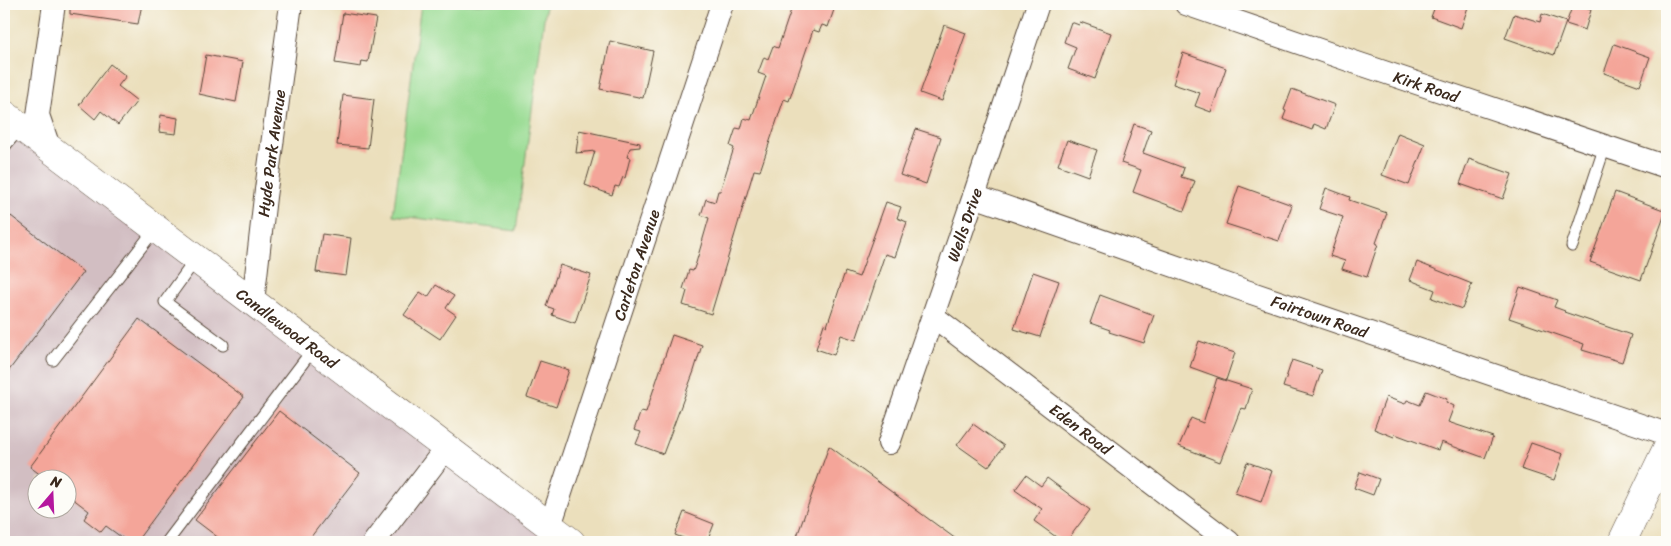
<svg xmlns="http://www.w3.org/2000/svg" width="1671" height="546" font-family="Sriracha,sans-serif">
  <rect width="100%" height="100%" fill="#fdfcf7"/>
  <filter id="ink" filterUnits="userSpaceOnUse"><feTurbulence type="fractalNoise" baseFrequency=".02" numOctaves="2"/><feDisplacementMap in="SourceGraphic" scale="10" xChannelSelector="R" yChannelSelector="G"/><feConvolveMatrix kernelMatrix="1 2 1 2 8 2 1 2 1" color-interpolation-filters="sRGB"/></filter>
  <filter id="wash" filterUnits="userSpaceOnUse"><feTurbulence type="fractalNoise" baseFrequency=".0096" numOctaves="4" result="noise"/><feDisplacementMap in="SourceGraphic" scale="20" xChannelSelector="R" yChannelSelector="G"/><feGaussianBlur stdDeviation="1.12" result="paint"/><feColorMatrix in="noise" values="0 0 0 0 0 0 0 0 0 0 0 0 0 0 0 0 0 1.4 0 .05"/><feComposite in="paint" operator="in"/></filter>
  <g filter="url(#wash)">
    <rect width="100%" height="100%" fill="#ebdfbc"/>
    <!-- industrial -->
    <path fill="#d2bec2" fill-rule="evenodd" d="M4,114L571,542H4ZM38,478H68V508H38Z"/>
    <!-- green -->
    <path fill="#98db92" stroke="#6a8258" d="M421,4H546L516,231L393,215Z"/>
    <g id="blocks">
      <!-- building -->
      <g fill="#f4a599">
        <path d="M70,4H142L138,24L70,14Z"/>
        <path d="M793,4H836L828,27L822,25L819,32L813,30L789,101L784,99L760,171L754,170L711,314L683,305L687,291L683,289L689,270L693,271L696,263L709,218L701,215L706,199L715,202L718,191H720L734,148L730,146L736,128L741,129L744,118L751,120L766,76L758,73L764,57L768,59L773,46L778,48Z"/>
        <path d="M1436,4H1469L1461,28L1431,17Z"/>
        <path d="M1573,4L1591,10L1585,30L1566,24Z"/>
        <path d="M343,13L376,18L368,62L362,61L361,67L335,63Z"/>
        <path d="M1514,14L1540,22L1542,14L1566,22L1554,55L1505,38Z"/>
        <path d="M1071,22L1079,25L1080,22L1111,33L1095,79L1068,69L1076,47L1064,42Z"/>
        <path d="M944,25L966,33L942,101L920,93Z"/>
        <path d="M610,41L653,51L643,98L600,89Z"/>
        <path d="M1614,44L1650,57L1640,86L1604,73Z"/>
        <path d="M1183,53L1226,68L1211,112L1195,106L1200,93L1173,84Z"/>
        <path d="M206,55L243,62L236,102L199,94Z"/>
        <path d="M110,64L126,76L118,86L137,101L118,125L101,111L95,119L79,105Z"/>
        <path d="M1292,89L1335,105L1326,129L1314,124L1312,130L1283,119L1286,111L1284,110Z"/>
        <path d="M343,95L374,99L368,148L337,145Z"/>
        <path d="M161,115L178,118L176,134L159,132Z"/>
        <path d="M1134,124L1151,130L1143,153L1184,168L1181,177L1195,181L1184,211L1133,192L1141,170L1121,163Z"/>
        <path d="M916,129L941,137L926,184L900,175Z"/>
        <path d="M579,130L640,143V147L630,148L627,157L630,158L625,178L623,177L619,187L615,186L612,195L585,185L595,151L576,153Z"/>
        <path d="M1398,133L1425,144L1409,185L1382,175Z"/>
        <path d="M1067,140L1097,150L1088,176L1058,165Z"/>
        <path d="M1469,159L1512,174L1503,199L1460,184Z"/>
        <path d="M1239,186L1292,205L1279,241L1226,224Z"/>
        <path d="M1326,188L1350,197L1349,200L1387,213L1376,243L1378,244L1367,277L1342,269L1345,261L1330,256L1343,217L1319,209Z"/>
        <path d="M1615,192L1666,211L1641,280L1590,262Z"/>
        <path d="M886,202L901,207L897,218L907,222L895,257L885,254L856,340L841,335L834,355L816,349L824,324L827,326L845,272L859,277Z"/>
        <path d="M11,216L83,272L4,377V225Z"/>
        <path d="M322,234L351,238L346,276L316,272Z"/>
        <path d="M1417,262L1472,284L1462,309L1432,298L1435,290L1410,280Z"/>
        <path d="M560,265L591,275L575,323L552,315L554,309L546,306Z"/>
        <path d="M1033,272L1059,281L1040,337L1014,329Z"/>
        <path d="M436,285L454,296L446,308L456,315L440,339L404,315L420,292L428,297Z"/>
        <path d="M1520,287L1557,300L1554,307L1565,311L1564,312L1631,335L1622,362L1582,350L1584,344L1509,318Z"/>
        <path d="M1100,295L1154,315L1144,343L1109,332L1110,330L1090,323Z"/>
        <path d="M139,319L244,397L136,542H128L106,526L101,532L84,519L89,511L68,495V478H45L30,467Z"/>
        <path d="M672,335L702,345L694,371L663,454L636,444L641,432L634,430L641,411L646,412Z"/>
        <path d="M1199,341L1235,353L1226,380L1190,367Z"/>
        <path d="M1292,360L1322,370L1313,396L1283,387Z"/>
        <path d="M540,361L569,370L556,407L527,397Z"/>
        <path d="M1217,378L1252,389L1246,409L1241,408L1220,462L1179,446L1191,418L1203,423Z"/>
        <path d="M1426,391L1447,399L1446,402L1454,406L1448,422L1493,437L1485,458L1441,442L1438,450L1395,434L1394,437L1374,429L1386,397L1405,404L1407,400L1420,405Z"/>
        <path d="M279,411L360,473L307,542H224L195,520Z"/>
        <path d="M973,424L1004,446L988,467L957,445Z"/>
        <path d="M1531,443L1563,454L1554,480L1521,469Z"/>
        <path d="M829,446L960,542H795Z"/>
        <path d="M1247,462L1272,471L1261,502L1235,493Z"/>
        <path d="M1360,472L1379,479L1373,495L1354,488Z"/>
        <path d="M1026,475L1041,486L1047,478L1090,510L1066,542H1063L1034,521L1042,509L1015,490Z"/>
        <path d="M684,512L714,524L707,542H694L675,535Z"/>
      </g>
    </g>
  </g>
  <g filter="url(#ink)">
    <use href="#blocks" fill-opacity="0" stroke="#554536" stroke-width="1"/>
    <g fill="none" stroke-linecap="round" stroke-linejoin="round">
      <!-- service casing -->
      <g stroke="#554536" stroke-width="13">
        <g id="service">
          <path d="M4,147L21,127"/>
          <path d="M1572,246L1605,146"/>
          <path d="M196,259L165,302L223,345"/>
          <path d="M53,360L156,228"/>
          <path d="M167,542L314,348"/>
        </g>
      </g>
      <!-- minor casing -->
      <g stroke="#554536" stroke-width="24">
        <g id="minor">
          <path id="s1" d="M1186,4L1357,63L1667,167"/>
          <path d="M49,147L38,115L54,4"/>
          <path id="s2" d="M974,196L1243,290L1667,434"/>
          <path id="s3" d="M253,302L265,197L291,4"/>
          <path id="s4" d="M933,316L1229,542"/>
          <path id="s5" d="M889,443L974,196L1038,4"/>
          <path id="s6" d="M550,526L722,4"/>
          <path d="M374,542L446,448"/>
        </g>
      </g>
      <!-- tertiary casing -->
      <g stroke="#554536" stroke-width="29">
        <g id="tertiary">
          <path id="s7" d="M4,114L571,542"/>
        </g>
      </g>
      <!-- secondary casing -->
      <g stroke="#554536" stroke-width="29">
        <path id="secondary" d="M1622,542L1667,448"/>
      </g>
      <!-- service -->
      <use href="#service" stroke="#fff" stroke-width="11"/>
      <!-- minor -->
      <use href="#minor" stroke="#fff" stroke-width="22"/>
      <!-- tertiary -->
      <use href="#tertiary" stroke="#fff" stroke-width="28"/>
      <!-- secondary -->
      <use href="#secondary" stroke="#fff" stroke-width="28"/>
    </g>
  </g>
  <g text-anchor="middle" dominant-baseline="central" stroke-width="4.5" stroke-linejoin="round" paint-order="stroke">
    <!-- street labels -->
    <g font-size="16" fill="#3b2a1e" stroke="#fdfcf7">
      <text stroke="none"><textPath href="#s1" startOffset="254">Kirk Road</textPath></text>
      <text stroke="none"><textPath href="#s3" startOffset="150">Hyde Park Avenue</textPath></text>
      <text stroke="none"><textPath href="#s5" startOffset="231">Wells Drive</textPath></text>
      <text stroke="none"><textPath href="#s6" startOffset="275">Carleton Avenue</textPath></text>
      <text stroke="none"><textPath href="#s2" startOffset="366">Fairtown Road</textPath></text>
      <text stroke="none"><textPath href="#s7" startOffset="355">Candlewood Road</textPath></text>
      <text stroke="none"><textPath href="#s4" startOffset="186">Eden Road</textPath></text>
    </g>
  </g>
  <!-- margin -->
  <rect width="1671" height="546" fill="none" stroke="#fdfcf7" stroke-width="20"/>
  <!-- north arrow -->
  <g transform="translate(52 494) rotate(19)"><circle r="24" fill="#fdfcf7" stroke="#afa8a0"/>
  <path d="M0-4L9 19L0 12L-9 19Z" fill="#b5179e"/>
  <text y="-8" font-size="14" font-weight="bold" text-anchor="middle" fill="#3b2a1e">N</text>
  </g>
</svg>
